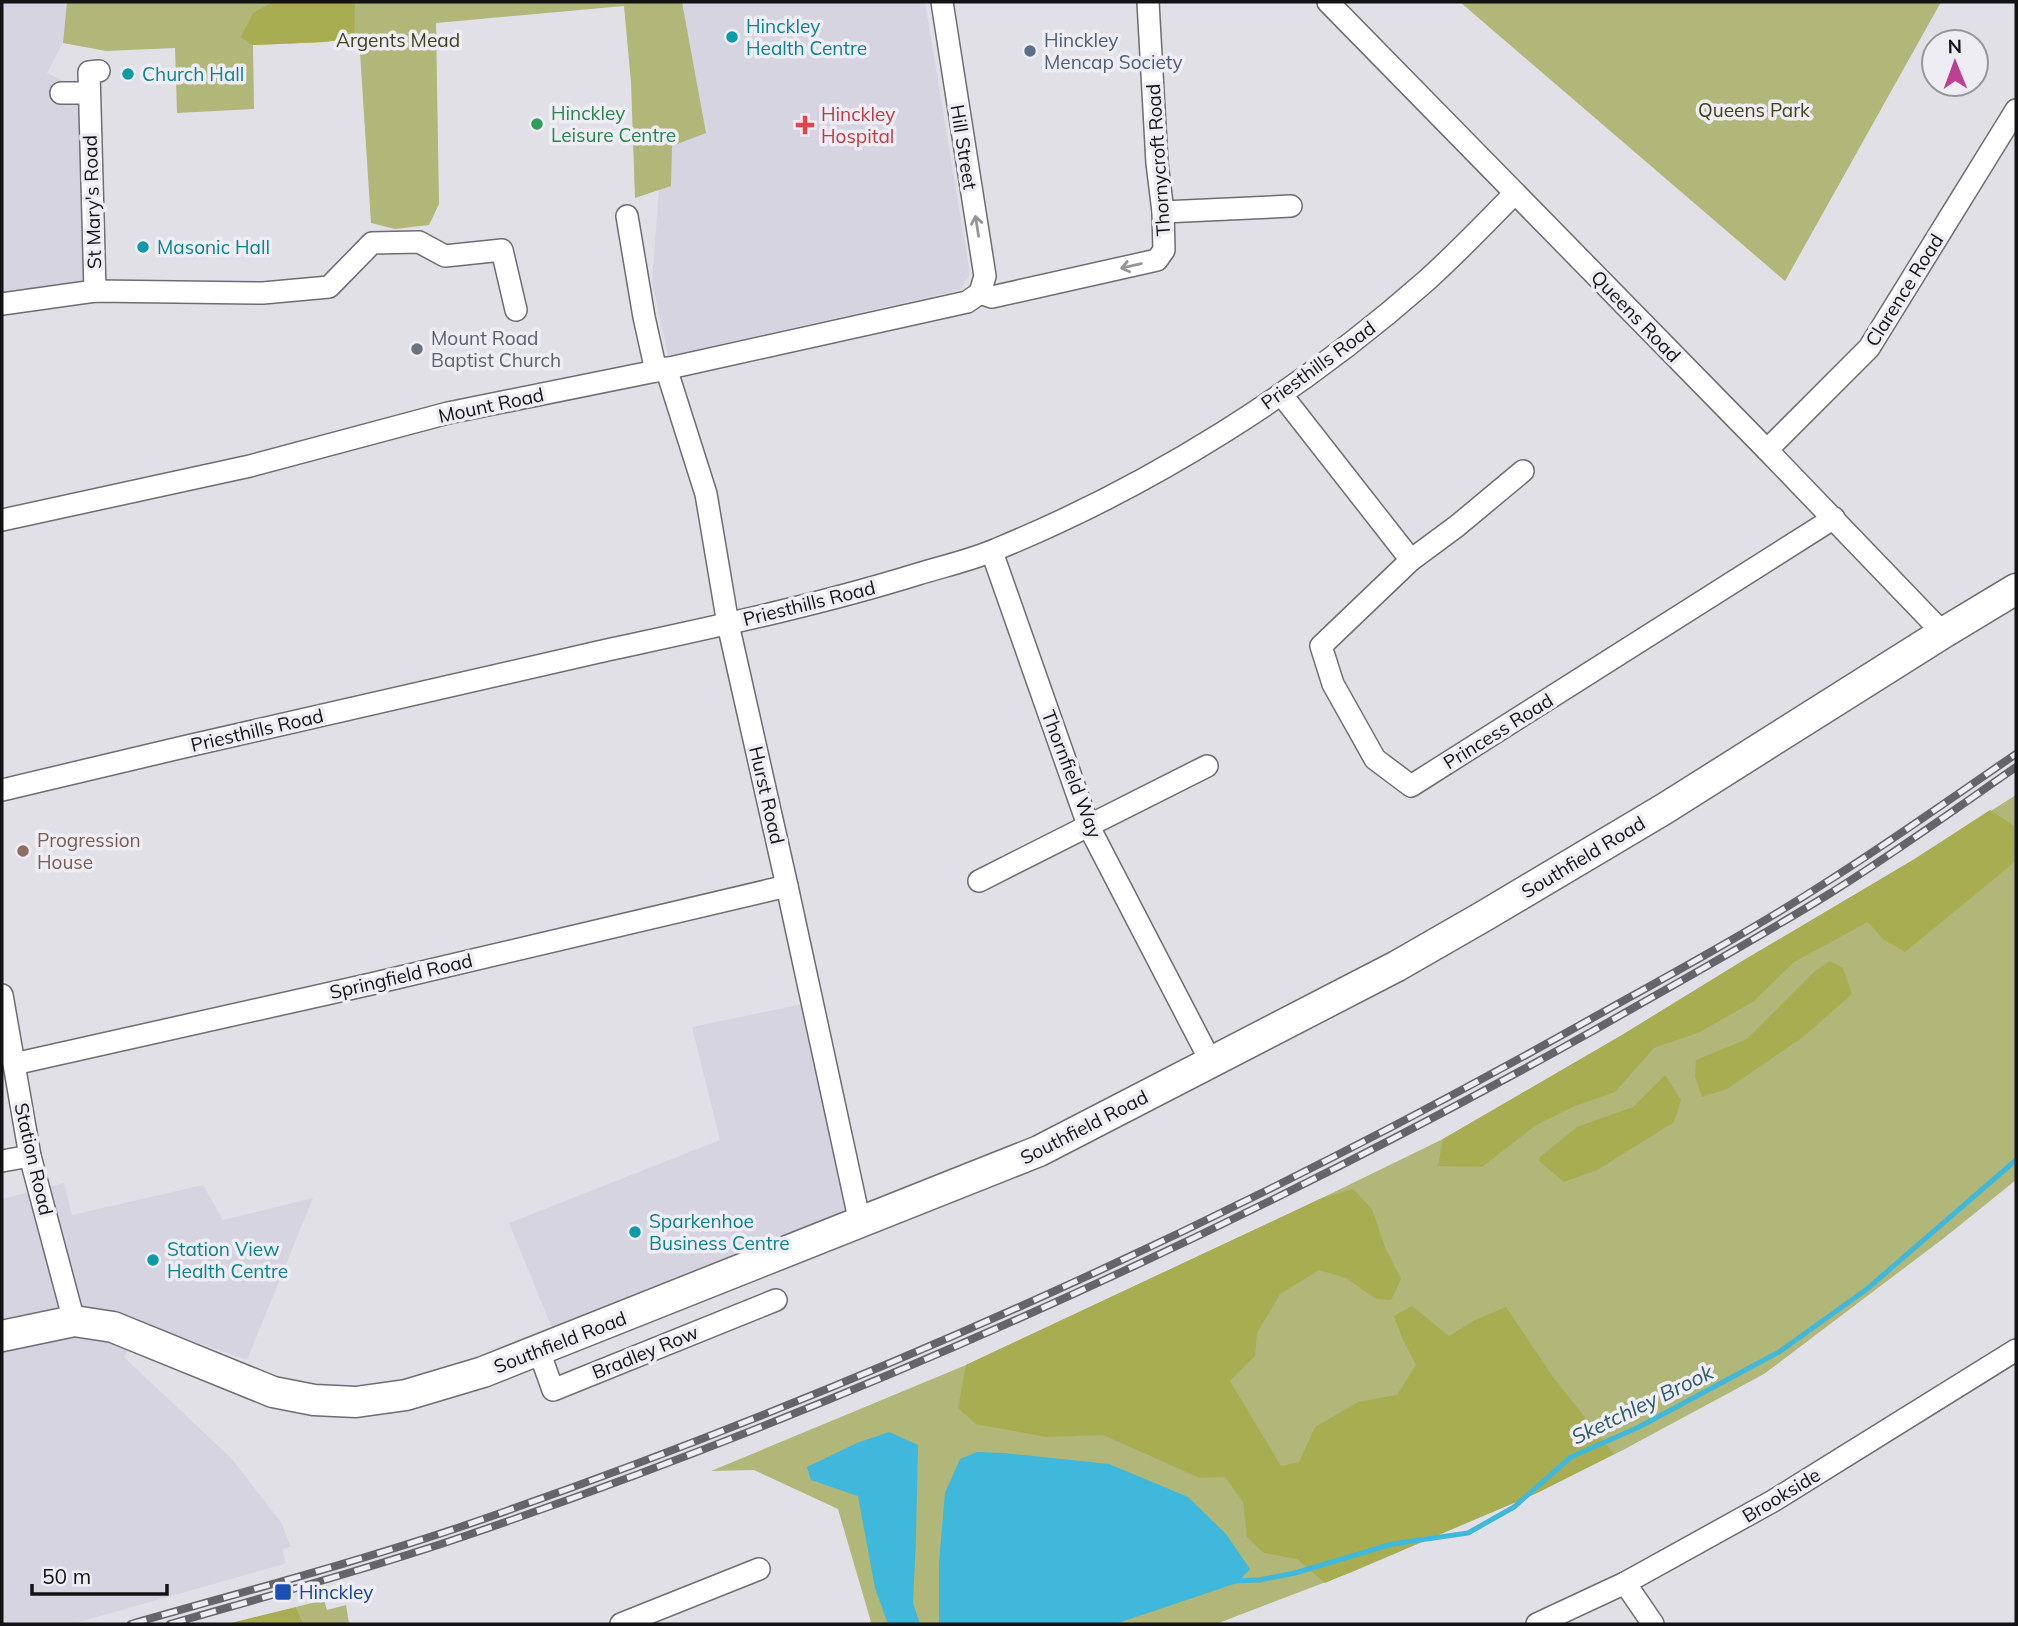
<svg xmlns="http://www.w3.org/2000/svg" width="2018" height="1626" font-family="Mulish,sans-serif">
  <rect width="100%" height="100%" fill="#e1e0e7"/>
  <!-- built -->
  <g fill="#d7d4e2">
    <path d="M2,2H67L63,43L47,73L89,93L95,286L2,300Z"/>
    <path d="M673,2H925L970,274L960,290L668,356L652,282Z"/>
    <path d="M803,1004L853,1213L554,1333L509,1223L720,1140L692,1027Z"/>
    <path d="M64,1183L72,1215L203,1185L223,1220L313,1198L247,1360L144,1324L124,1357L231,1458L281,1522L291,1547L282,1549L286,1563L284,1564L72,1624H2V1199Z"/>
  </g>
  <!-- green -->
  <g fill="#b1b679">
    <path d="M67,2H682L706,133L672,146L671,186L635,198L631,82L624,6L436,23L439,204L429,225L395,229L371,223L359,37L324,42L253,45L254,109L177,113L175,48L106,51L63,43Z"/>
    <path d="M1460,2H1941L1785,281Z"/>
    <path d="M2016,795V1180L1944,1238L1764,1374L1623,1450L1537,1493L1352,1572L1216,1624H866L871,1622L838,1509L754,1470L711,1471L966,1365L1322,1198L1443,1139L1622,1035L1744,960L1913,860Z"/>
    <path d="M324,1600L327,1610L346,1605L349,1624H304L296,1607Z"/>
  </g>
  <!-- forest -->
  <g fill="#a8ad52">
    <path d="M273,2H355L354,38L324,42L252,45L241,37L253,13Z"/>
    <path d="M1990,810L2016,827V861L1905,952L1883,939L1868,922L1794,962L1754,1001L1700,1032L1654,1048L1615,1092L1575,1106L1536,1125L1482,1167L1438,1166L1443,1139L1622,1035L1744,960L1913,860Z"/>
    <path d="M1830,961L1843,968L1852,994L1803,1037L1727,1089L1702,1097L1695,1077L1696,1060L1747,1039L1815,971Z"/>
    <path d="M1665,1075L1681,1100L1674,1122L1597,1170L1564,1182L1539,1161L1540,1157L1577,1127L1633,1107Z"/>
    <path d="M1353,1189L1372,1209L1385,1247L1401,1279L1391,1300L1376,1299L1346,1278L1319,1270L1280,1294L1257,1333L1255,1356L1230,1381L1281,1466L1299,1462L1315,1427L1358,1402L1397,1395L1416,1365L1403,1340L1394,1316L1412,1306L1449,1336L1475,1320L1506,1307L1553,1377L1614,1454L1537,1493L1325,1583L1297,1559L1264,1553L1247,1537L1243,1502L1225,1477L1200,1478L1103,1435L1046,1437L976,1424L958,1408L966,1365L1322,1198Z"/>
    <path d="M296,1607L304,1624H227Z"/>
  </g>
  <!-- water -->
  <g fill="#3fb8db">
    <path d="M889,1432L918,1445L916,1538L913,1603L920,1624H888L875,1588L858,1496L811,1480L807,1467L857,1443Z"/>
    <path d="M977,1452L1003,1453L1109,1464L1188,1497L1226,1534L1250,1569L1237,1583L1115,1624H939V1563L945,1493L960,1459Z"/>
  </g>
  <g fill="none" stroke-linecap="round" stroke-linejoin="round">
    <!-- stream -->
    <path stroke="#3fb8db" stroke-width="5" d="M1234,1581L1259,1580L1295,1573L1392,1544L1468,1533L1514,1507L1571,1457L1639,1427L1779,1352L1867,1289L2016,1160"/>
    <!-- minor casing -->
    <g stroke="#6d6c72" stroke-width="24">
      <g id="minor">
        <path d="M942,2L985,276L980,293"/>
        <path d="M1328,2L1767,450L1943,633"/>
        <path d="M61,93H89"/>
        <path d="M1163,212L1291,206"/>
        <path d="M627,216L644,317L656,371"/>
        <path d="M95,291L89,72L99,71"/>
        <path d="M980,293L992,297L1157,260L1164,250L1163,212L1157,163L1148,2"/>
        <path d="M2,304L95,291L263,293L329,287L372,243L419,242L445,256L502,250L516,310"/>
        <path d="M666,368L706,494L728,624L787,886L860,1223"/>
        <path d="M1281,394L1411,560"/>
        <path d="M1767,450L1869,348L2016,110"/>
        <path d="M1523,471L1457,526L1411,560L1321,646L1333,684L1375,759L1411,786L1834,518"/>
        <path d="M2,520L250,466L448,413L656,371L967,302L980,293"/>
        <path d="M992,552L1088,825L1211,1062"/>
        <path d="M2,790C199,743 396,697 594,653C703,629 812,607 918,574C944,566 972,560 997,549C1153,485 1300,392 1426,281C1457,253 1486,223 1515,193"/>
        <path d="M979,881L1207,766"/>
        <path d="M2,995L30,1156L74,1321"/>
        <path d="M14,1064L371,984L787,886"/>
        <path d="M2,1161L30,1156"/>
        <path d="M539,1351L553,1390L776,1300"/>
        <path d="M1625,1583L1653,1624"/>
        <path d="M621,1624L759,1569"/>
        <path d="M1537,1624L1625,1583L1773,1501L2016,1350"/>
      </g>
    </g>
    <!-- secondary casing -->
    <g stroke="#6d6c72" stroke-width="33">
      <path id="secondary" d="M2,1336L74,1321L113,1327L273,1392L314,1400L356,1402L406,1395L483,1372L1039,1151L1397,966L1484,916L1664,809L1943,633L2016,589"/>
    </g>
    <!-- minor -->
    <use href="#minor" stroke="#fff" stroke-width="21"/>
    <!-- secondary -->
    <use href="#secondary" stroke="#fff" stroke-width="30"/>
    <!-- rail casing -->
    <g stroke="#656468" stroke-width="8">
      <g id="rail">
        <path d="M131,1624C242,1592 354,1563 463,1526C850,1393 1224,1225 1580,1025C1662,979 1746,934 1825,883C1890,842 1953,797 2016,754"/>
        <path d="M170,1624C268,1596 368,1569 465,1536C857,1402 1236,1231 1598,1028C1675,984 1753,941 1829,894C1893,854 1954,810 2016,767"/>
      </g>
    </g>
    <!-- rail -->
    <use href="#rail" stroke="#eeedf4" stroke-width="5" stroke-dasharray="16" stroke-linecap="butt"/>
  </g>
  <!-- one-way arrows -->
  <defs><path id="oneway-shaft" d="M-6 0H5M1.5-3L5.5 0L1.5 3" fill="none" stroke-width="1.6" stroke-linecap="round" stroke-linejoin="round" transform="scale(1.75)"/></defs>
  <g stroke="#959596">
    <use href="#oneway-shaft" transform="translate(977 226) rotate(-99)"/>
    <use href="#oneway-shaft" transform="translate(1131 266) rotate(167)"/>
  </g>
  <!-- markers -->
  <g fill="#0f9aa8" stroke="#eeedf4" stroke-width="2.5">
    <circle cx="732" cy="37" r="7"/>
    <circle cx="128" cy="74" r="7"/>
    <circle cx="143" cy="247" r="7"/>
    <circle cx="635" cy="1232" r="7"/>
    <circle cx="153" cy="1260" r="7"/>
  </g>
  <circle fill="#5c6f8a" stroke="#eeedf4" stroke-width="2.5" cx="1030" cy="51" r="7"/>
  <circle fill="#2e9e5b" stroke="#eeedf4" stroke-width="2.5" cx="537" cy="124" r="7"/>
  <path fill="#e0444e" stroke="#eeedf4" stroke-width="2.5" d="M801.5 114.5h7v7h7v7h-7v7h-7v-7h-7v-7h7z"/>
  <circle fill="#6b7280" stroke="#eeedf4" stroke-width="2.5" cx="417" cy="349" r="7"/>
  <circle fill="#8d6e63" stroke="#eeedf4" stroke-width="2.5" cx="23" cy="851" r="7"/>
  <rect fill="#1a4fb4" stroke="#eeedf4" stroke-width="2.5" x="274" y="1583" width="18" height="18" rx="3.5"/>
  <g text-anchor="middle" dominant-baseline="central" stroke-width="7" stroke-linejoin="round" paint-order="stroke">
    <!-- culture labels -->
    <g font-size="19" fill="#0d838f" stroke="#eeedf4" text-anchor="start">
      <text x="746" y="26">Hinckley<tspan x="746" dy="22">Health Centre</tspan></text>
      <text x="142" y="74">Church Hall</text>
      <text x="157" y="247">Masonic Hall</text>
      <text x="649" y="1221">Sparkenhoe<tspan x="649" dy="22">Business Centre</tspan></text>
      <text x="167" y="1249">Station View<tspan x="167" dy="22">Health Centre</tspan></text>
    </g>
    <!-- park labels -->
    <g font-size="19" fill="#40421b" stroke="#eeedf4">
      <text x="398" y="40">Argents Mead</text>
      <text x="1754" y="110">Queens Park</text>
    </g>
    <!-- service labels -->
    <g font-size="19" fill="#4e5e75" stroke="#eeedf4" text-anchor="start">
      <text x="1044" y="40">Hinckley<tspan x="1044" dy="22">Mencap Society</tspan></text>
    </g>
    <!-- leisure labels -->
    <g font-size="19" fill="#27864d" stroke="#eeedf4" text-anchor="start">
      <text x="551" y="113">Hinckley<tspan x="551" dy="22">Leisure Centre</tspan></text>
    </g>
    <!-- health labels -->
    <g font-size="19" fill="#be3a42" stroke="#eeedf4" text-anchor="start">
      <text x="821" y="114">Hinckley<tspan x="821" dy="22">Hospital</tspan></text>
    </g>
    <!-- street labels -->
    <g font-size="19" fill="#131315" stroke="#eeedf4">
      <text transform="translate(964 147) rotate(81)">Hill Street</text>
      <text transform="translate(1158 160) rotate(-94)">Thornycroft Road</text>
      <text transform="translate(92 202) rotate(-92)">St Mary's Road</text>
      <text transform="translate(1904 290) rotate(-58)">Clarence Road</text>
      <text transform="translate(1636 316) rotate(46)">Queens Road</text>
      <text transform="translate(1318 365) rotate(-36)">Priesthills Road</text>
      <text transform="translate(491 405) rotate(-12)">Mount Road</text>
      <text transform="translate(809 603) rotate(-14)">Priesthills Road</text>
      <text transform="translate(257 730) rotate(-13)">Priesthills Road</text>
      <text transform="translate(1498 731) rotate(-32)">Princess Road</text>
      <text transform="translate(1072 774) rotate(69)">Thornfield Way</text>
      <text transform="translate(767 795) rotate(77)">Hurst Road</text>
      <text transform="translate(1583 857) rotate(-31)">Southfield Road</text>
      <text transform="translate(401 976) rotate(-13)">Springfield Road</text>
      <text transform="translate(1084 1127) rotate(-27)">Southfield Road</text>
      <text transform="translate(34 1159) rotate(77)">Station Road</text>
      <text transform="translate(560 1342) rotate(-21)">Southfield Road</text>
      <text transform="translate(645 1352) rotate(-22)">Bradley Row</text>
      <text transform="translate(1781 1495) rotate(-31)">Brookside</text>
    </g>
    <!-- worship labels -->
    <g font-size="19" fill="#5b616d" stroke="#eeedf4" text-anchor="start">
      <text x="431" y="338">Mount Road<tspan x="431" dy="22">Baptist Church</tspan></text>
    </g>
    <!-- education labels -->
    <g font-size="19" fill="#785e54" stroke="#eeedf4" text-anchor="start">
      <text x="37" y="840">Progression<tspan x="37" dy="22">House</tspan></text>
    </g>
    <!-- transit labels -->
    <g font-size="19" fill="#164399" stroke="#eeedf4" text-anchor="start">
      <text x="299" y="1592">Hinckley</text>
    </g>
    <!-- water labels -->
    <g font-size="21" font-style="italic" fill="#2c5c6c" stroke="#eeedf4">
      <text transform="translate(1642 1404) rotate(-26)">Sketchley Brook</text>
    </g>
  </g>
  <!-- border -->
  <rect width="2018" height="1626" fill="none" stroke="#131315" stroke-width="7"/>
  <!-- north arrow -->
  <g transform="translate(1955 63) rotate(359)"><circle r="33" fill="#eeedf4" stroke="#96969b" stroke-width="2"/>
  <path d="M0-5L12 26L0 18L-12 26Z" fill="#bd4192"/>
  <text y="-10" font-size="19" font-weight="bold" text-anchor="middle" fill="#131315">N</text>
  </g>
  <!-- scale -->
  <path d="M32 1584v10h135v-10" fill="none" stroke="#131315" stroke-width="3.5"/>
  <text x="42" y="1584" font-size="21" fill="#131315" stroke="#eeedf4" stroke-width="5" paint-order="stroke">50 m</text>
</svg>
